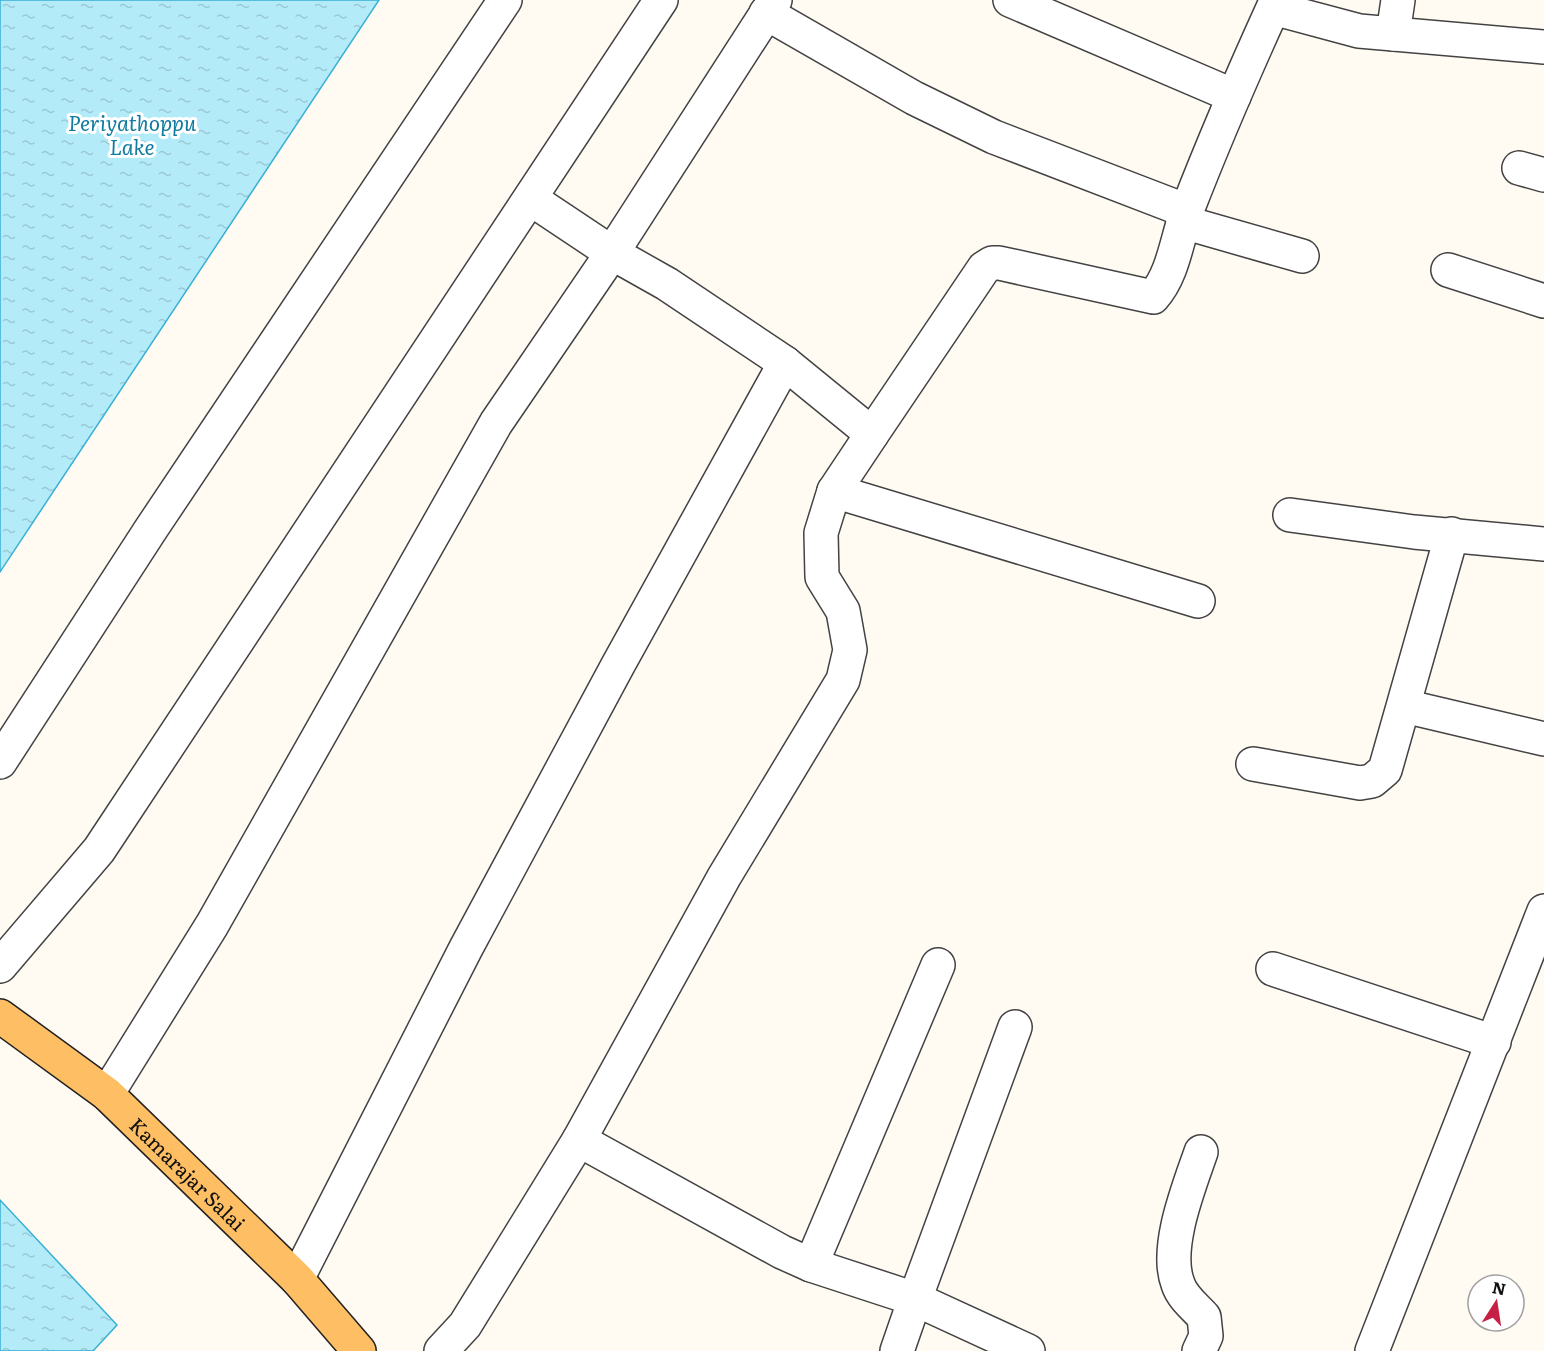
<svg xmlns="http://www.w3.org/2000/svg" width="1544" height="1351" font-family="Literata,serif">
  <defs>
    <pattern id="water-ripples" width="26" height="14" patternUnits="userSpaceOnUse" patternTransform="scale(1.5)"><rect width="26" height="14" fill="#b4ebf9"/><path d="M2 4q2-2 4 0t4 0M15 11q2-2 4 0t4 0" fill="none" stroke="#9ac8d4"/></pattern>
  </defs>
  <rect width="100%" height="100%" fill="#fffaf2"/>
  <!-- water -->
  <g fill="url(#water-ripples)" stroke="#37b0d4" stroke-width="1.5">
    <path d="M0,0H379L0,572Z"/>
    <path d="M0,1200L117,1325L93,1351H0Z"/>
  </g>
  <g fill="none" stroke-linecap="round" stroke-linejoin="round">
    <!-- minor casing -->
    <g stroke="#434343" stroke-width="36">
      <g id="minor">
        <path d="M1010,0L1234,96"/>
        <path d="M766,13L914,98L994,137L1187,211"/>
        <path d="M1393,34L1398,0"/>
        <path d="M1519,168L1544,175"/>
        <path d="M1183,222L1302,256"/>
        <path d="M1448,270L1544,301"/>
        <path d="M872,434L984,268L992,263H999L1153,297C1174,274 1177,237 1188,208C1214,141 1243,74 1273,8L1359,31L1544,47"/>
        <path d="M834,491L1198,601"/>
        <path d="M1290,515L1414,532L1544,544"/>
        <path d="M1404,706L1544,739"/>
        <path d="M0,762L151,529L505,0"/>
        <path d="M1253,764L1360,783L1372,781L1385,770L1452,534"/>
        <path d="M0,966L99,850L661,0"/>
        <path d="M1273,969L1494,1042"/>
        <path d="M1015,1027L915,1299L1028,1351"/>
        <path d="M107,1094L212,925L496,423L612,253L775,0"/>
        <path d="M579,1140L782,1252L811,1265L915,1299L897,1351"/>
        <path d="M811,1265L938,965"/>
        <path d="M297,1279L466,948L618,665L785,363"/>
        <path d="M441,1351L465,1325L579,1140L724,877L843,680L850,650L843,611L822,577L821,533L834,491L872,434L785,363L667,284L612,253L531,199"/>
        <path d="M1199,1351L1206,1336L1204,1317C1195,1307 1182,1297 1178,1284C1164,1248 1189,1187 1201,1152"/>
        <path d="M1372,1351L1544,911"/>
      </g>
    </g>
    <!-- major casing -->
    <g stroke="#212121" stroke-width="36">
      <g id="major">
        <path id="s1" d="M0,1016L107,1094L297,1279L359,1351"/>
      </g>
    </g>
    <!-- minor -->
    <use href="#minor" stroke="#fff" stroke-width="33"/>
    <!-- major -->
    <use href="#major" stroke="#febe63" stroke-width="33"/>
  </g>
  <g text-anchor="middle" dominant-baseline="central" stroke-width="6" stroke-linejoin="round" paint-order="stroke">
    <!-- street labels -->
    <g font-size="20" fill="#101010" stroke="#fff">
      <text stroke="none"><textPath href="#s1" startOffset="246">Kamarajar Salai</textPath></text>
    </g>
    <!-- water labels -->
    <g font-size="21" font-style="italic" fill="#127ba0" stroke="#fff">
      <text x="132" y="121">Periyathoppu<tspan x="132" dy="24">Lake</tspan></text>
    </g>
  </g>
  <!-- north arrow -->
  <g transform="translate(1496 1303) rotate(12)"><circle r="28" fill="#ffffff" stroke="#9f9f9f" stroke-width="1.5"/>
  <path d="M0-4.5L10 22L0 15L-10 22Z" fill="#c72045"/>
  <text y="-9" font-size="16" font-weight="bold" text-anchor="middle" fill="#101010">N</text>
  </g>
</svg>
